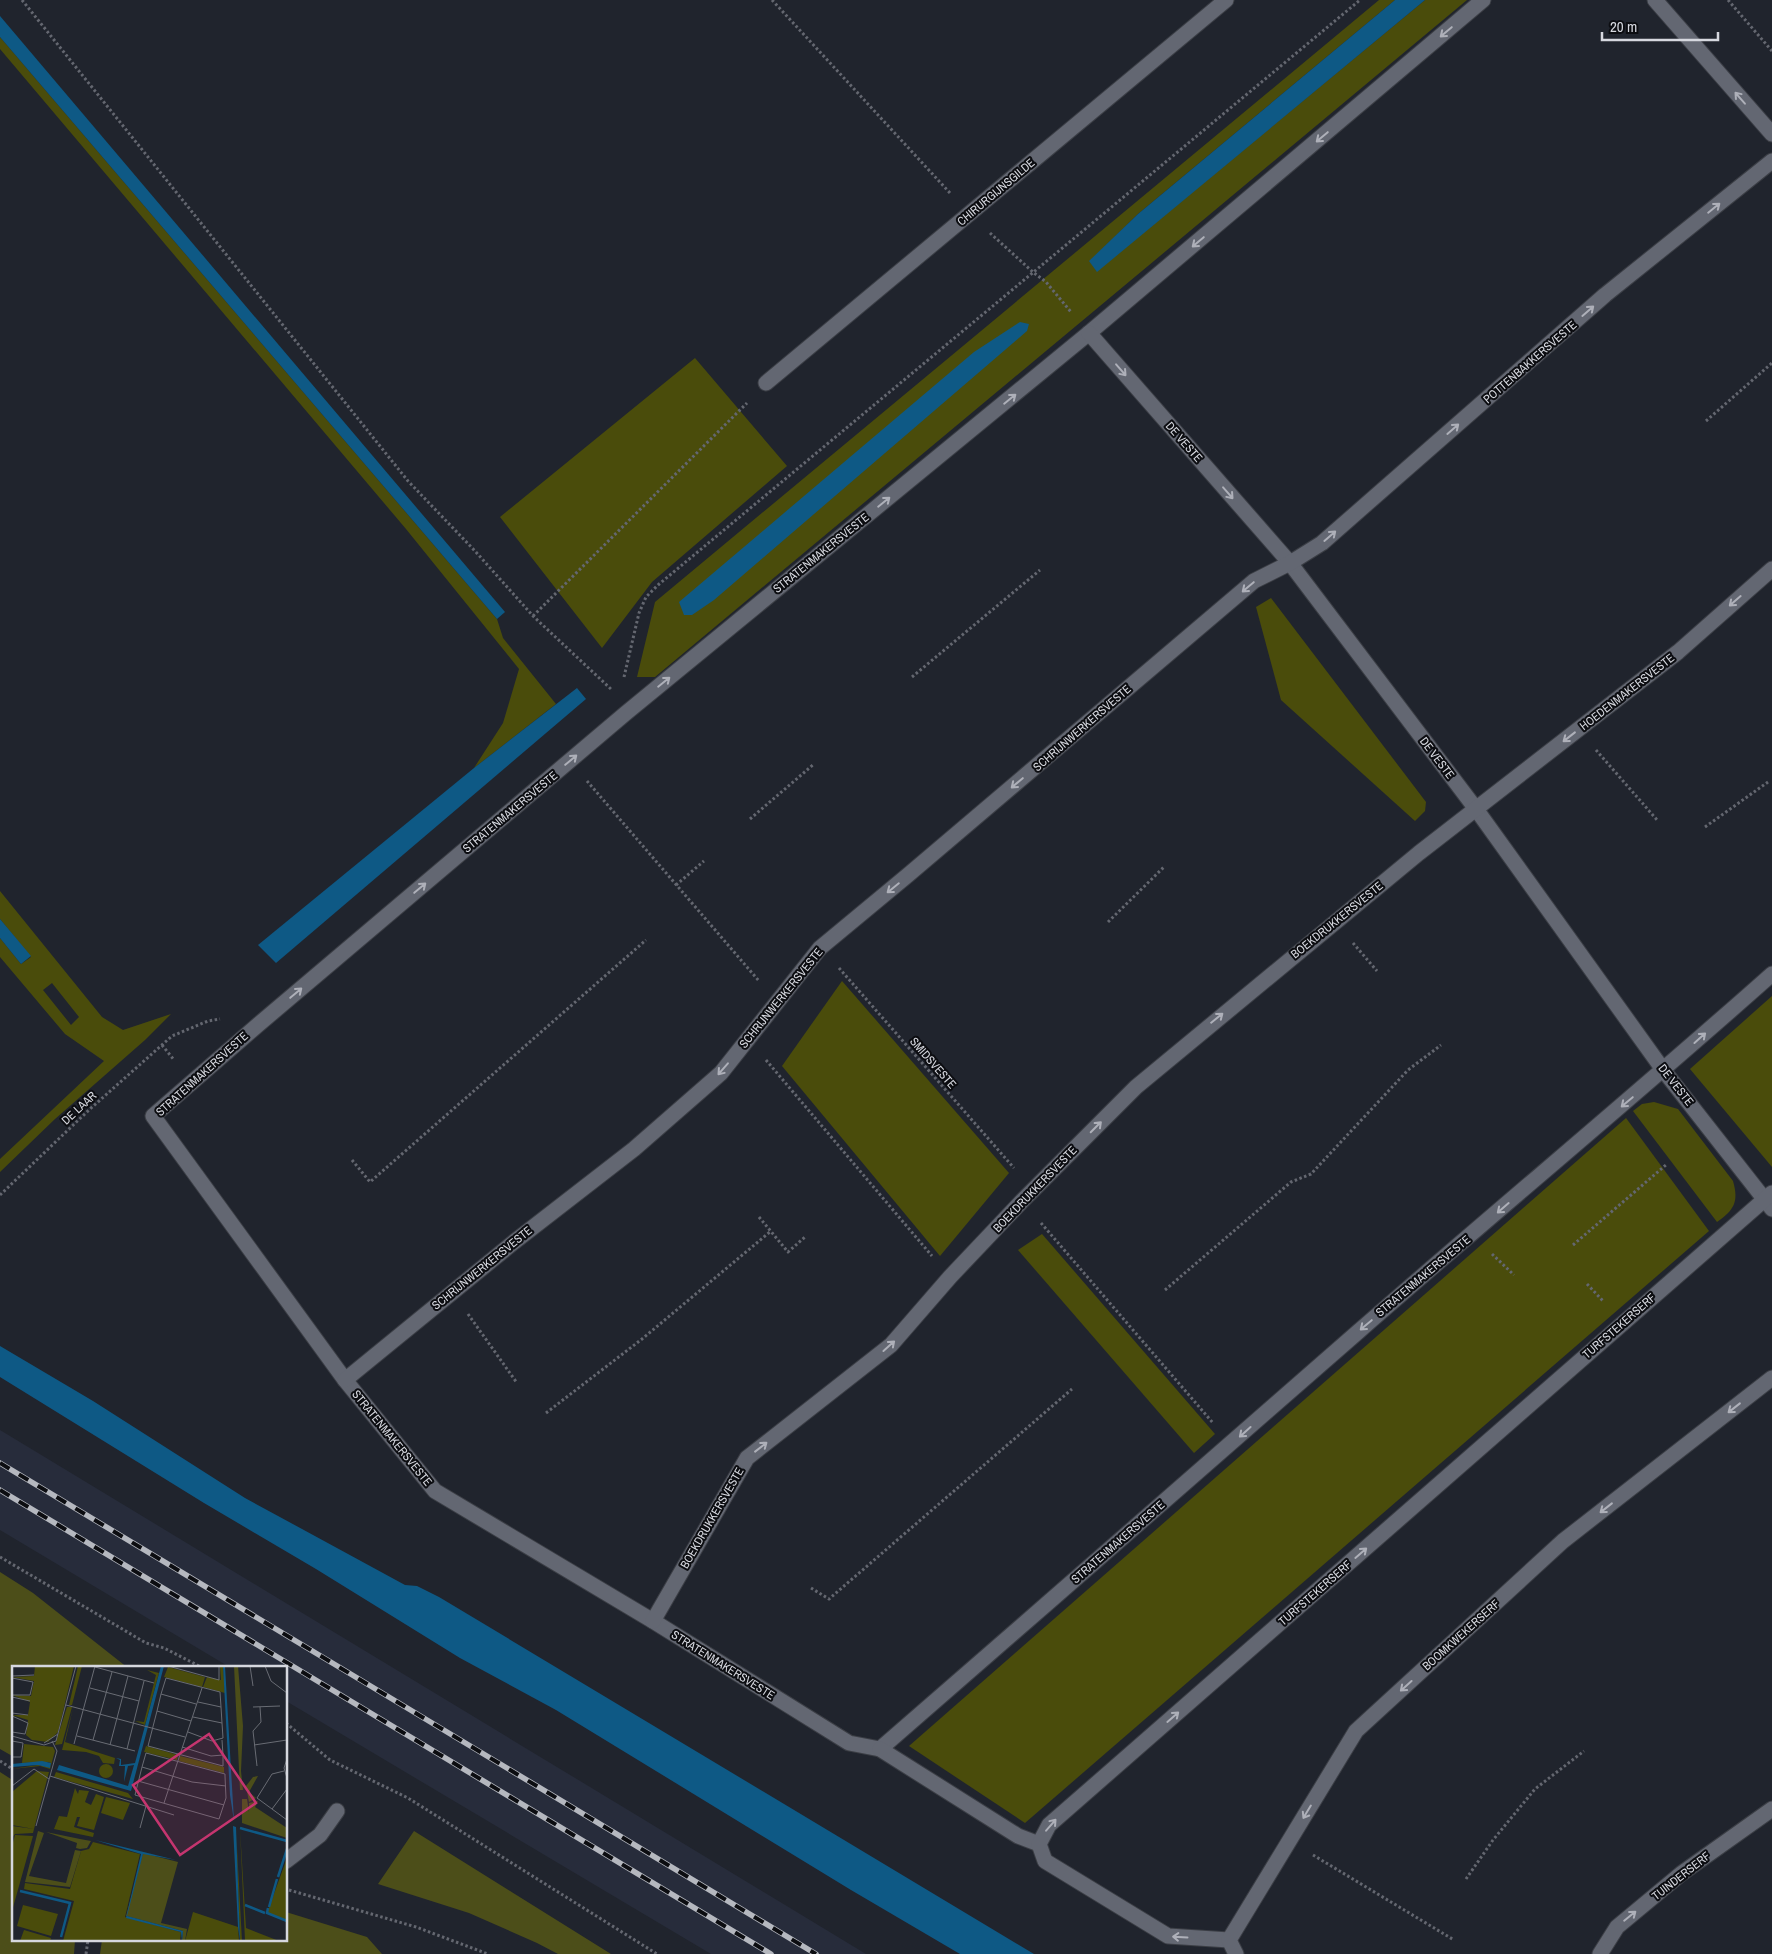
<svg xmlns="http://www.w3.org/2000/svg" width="1772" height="1954" font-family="'Archivo Narrow',sans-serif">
  <rect width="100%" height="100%" fill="#20242d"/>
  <!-- built -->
  <path fill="#272c3b" d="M0,1430L866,1954H711L286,1701V1668H231L0,1530Z"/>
  <!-- green -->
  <g fill="#4a4c0b" fill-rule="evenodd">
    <path d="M1379,0H1395L1138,214L1090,261L1097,271L1425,0H1467L655,677H637L655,602Z"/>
    <path d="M0,37L497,619L503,638L556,704L474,768L503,723L519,669L406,529L0,49Z"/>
    <path d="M695,358L787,466L652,582L602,648L500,517Z"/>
    <path d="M1271,598L1426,802L1425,811L1415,821L1281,700L1256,607Z"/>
    <path d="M0,891L102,1017L123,1030L171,1014L145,1040L55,1119L0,1172V1159L104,1061L65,1034L0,957V938L21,964L31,957L0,919ZM52,983L79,1017L71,1025L43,990Z"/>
    <path d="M842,981L1009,1173L940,1256L782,1066Z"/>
    <path d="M1772,996V1167L1690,1069Z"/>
    <path d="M1654,1102L1678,1109L1733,1181C1739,1202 1734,1210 1717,1222L1633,1111L1642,1104Z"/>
    <path d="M1626,1118L1709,1231L1025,1823L909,1746Z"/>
    <path d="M1042,1234L1215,1434L1194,1453L1018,1250Z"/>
  </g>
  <!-- forest -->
  <g fill="#4c4e19">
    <path d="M0,1572L33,1593L128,1668H14V1757L0,1749Z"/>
    <path d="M0,1772L14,1781V1940H75L74,1954H0Z"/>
    <path d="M414,1831L611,1954H558L537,1943L469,1913L378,1884Z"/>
    <path d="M286,1912L367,1937L382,1954H100L102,1940H286Z"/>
  </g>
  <!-- water -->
  <g fill="#0e5985">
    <path d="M1395,0H1425L1097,272L1089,261L1138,214Z"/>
    <path d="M0,16L505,612L497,619L0,37Z"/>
    <path d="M1020,322L1029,324L1027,331L714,600L692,615H684L679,602L974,352Z"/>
    <path d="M577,688L586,699L276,963L258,945L474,768Z"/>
    <path d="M0,919L31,956L21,964L0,938Z"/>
    <path d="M0,1346L93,1401L245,1498L405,1585L417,1586L439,1597L1034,1954H960L851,1890L556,1710L460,1658L316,1569L204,1503L0,1377Z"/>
  </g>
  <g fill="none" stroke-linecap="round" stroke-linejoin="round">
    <!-- minor casing -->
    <g stroke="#3b3e45" stroke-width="17">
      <g id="minor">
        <path d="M1483,0L1089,333L626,713L259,1024L153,1116L345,1380L435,1491L653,1621L849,1743L880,1749C1040,1610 1199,1471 1359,1331C1496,1211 1636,1095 1772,974"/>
        <path d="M1655,0L1772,134"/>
        <path d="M1089,333L1290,563L1476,809L1664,1071L1772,1209"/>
        <path d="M766,383L1226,0"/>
        <path d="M345,1380L514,1242L634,1149L721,1073L820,948L908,875L1254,581L1290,563L1322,543L1605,295L1772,161"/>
        <path d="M653,1621L747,1458L891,1345L950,1277L1022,1201L1136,1087L1419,853L1678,652L1772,569"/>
        <path d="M880,1749L1018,1836L1039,1844"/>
        <path d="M286,1861L320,1835L337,1811"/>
        <path d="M1229,1940L1168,1936L1045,1861L1039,1844L1049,1825L1772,1193"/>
        <path d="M1236,1954L1229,1940L1356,1731L1563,1541L1772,1378"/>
        <path d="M1600,1954L1617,1927L1682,1873L1772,1809"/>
      </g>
    </g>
    <!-- path -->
    <g stroke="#646770" stroke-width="3" stroke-dasharray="2.5 2.5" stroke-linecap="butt">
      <path d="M22,0L408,481L475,551L533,616L612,690"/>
      <path d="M772,0L950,193"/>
      <path d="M1728,0L1772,51"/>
      <path d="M990,233L1034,273L1046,282L1071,312"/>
      <path d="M1706,421L1772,363"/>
      <path d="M533,616L747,403"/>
      <path d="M624,677L639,613L646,597L658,585L1360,0"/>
      <path d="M912,677L1040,570"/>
      <path d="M1596,750L1658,821"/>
      <path d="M587,781L759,981"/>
      <path d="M750,819L814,764"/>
      <path d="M1705,827L1768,782"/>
      <path d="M676,885L704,861"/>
      <path d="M1108,922L1165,866"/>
      <path d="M1353,943L1377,971"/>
      <path d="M839,968L1014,1168"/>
      <path d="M162,1045L174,1060"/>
      <path d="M766,1060L932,1256"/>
      <path d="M352,1160L370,1182L646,940"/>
      <path d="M0,1195L90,1109L172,1036L208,1021L220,1019"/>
      <path d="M759,1217L788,1252L805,1237"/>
      <path d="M1041,1223L1213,1423"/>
      <path d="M1573,1245L1667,1164"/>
      <path d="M1492,1254L1514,1275"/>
      <path d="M1587,1284L1604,1302"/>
      <path d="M1165,1290L1291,1182L1311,1174L1408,1070L1441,1045"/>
      <path d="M468,1314L517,1383"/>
      <path d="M546,1413L642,1339L771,1231"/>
      <path d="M0,1557L146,1643L164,1648L203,1668"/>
      <path d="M811,1588L829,1599L1072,1389"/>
      <path d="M286,1723L330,1760L408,1798L657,1954"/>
      <path d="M0,1761L14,1770"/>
      <path d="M1313,1855L1454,1940"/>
      <path d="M1466,1879L1493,1840L1535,1789L1584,1751"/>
      <path d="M289,1890L416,1927L488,1954"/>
      <path d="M86,1954L88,1940"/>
    </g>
    <!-- minor -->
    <use href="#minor" stroke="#636772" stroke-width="15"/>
    <!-- rail casing -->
    <g stroke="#b5b8bf" stroke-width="5.5">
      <g id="rail">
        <path d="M0,1463L816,1954"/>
        <path d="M0,1490L771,1954"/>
      </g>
    </g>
    <!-- rail -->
    <use href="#rail" stroke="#0c0d11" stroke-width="4" stroke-dasharray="11" stroke-linecap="butt"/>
  </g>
  <!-- one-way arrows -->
  <defs><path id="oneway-shaft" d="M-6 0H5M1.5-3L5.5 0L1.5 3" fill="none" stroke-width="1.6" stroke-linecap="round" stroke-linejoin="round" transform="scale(1.25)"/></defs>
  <g stroke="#aeb0b9">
    <use href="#oneway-shaft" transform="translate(1446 32) rotate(140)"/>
    <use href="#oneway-shaft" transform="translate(1740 98) rotate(-131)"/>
    <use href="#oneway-shaft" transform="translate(1322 137) rotate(140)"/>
    <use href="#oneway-shaft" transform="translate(1714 208) rotate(-39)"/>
    <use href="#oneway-shaft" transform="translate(1198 242) rotate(140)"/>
    <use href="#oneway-shaft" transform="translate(1588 311) rotate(-41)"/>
    <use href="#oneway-shaft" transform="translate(1121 370) rotate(49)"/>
    <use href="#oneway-shaft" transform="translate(1010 399) rotate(-39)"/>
    <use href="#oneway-shaft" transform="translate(1453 429) rotate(-41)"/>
    <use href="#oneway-shaft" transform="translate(1228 493) rotate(49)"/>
    <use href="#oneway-shaft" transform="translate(884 502) rotate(-39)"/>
    <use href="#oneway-shaft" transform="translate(1330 536) rotate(-41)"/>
    <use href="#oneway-shaft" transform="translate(1248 587) rotate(140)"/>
    <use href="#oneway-shaft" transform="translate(1735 601) rotate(139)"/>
    <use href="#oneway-shaft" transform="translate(664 682) rotate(-39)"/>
    <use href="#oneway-shaft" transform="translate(1569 737) rotate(142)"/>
    <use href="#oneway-shaft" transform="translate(571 760) rotate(-40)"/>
    <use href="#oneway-shaft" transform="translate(1017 783) rotate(140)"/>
    <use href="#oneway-shaft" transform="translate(420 888) rotate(-40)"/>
    <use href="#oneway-shaft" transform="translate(893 888) rotate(141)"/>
    <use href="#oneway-shaft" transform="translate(296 993) rotate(-40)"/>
    <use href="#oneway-shaft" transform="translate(1217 1018) rotate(-39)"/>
    <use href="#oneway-shaft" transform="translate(1700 1038) rotate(-42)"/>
    <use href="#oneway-shaft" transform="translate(723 1069) rotate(131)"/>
    <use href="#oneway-shaft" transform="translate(1627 1102) rotate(140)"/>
    <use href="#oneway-shaft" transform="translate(1096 1127) rotate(-45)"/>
    <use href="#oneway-shaft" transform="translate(1503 1208) rotate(139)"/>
    <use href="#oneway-shaft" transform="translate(1366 1325) rotate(140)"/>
    <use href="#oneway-shaft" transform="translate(889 1346) rotate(-42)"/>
    <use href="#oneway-shaft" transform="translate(1734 1408) rotate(142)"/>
    <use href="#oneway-shaft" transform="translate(1245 1432) rotate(138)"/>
    <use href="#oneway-shaft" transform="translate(761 1447) rotate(-38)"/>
    <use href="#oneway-shaft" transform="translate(1606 1508) rotate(142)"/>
    <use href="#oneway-shaft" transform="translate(1361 1553) rotate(-41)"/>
    <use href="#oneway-shaft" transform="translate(1406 1686) rotate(138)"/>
    <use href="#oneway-shaft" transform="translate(1173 1717) rotate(-41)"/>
    <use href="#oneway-shaft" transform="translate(1307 1812) rotate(121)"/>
    <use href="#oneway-shaft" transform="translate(1051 1825) rotate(-49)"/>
    <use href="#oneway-shaft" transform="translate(1630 1916) rotate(-39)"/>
    <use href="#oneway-shaft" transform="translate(1180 1937) rotate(-177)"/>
  </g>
  <g text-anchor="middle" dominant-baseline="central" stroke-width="4" stroke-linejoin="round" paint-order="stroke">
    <!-- street labels -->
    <g font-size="12" fill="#d6d8df" stroke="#0c0d11">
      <text transform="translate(996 192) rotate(-40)">CHIRURGIJNSGILDE</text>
      <text transform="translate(1530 362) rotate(-41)">POTTENBAKKERSVESTE</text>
      <text transform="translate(1184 442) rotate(49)">DE VESTE</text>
      <text transform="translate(821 553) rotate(-39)">STRATENMAKERSVESTE</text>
      <text transform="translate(1627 692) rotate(-38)">HOEDENMAKERSVESTE</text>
      <text transform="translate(1082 728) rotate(-41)">SCHRIJNWERKERSVESTE</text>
      <text transform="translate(1437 758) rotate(53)">DE VESTE</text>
      <text transform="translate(510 812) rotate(-40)">STRATENMAKERSVESTE</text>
      <text transform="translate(1337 920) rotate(-39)">BOEKDRUKKERSVESTE</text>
      <text transform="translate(781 998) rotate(-51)">SCHRIJNWERKERSVESTE</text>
      <text transform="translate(933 1063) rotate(49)">SMIDSVESTE</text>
      <text transform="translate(202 1074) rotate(-42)">STRATENMAKERSVESTE</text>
      <text transform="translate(1676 1085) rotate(52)">DE VESTE</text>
      <text transform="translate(79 1108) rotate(-43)">DE LAAR</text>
      <text transform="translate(1035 1189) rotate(-46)">BOEKDRUKKERSVESTE</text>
      <text transform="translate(482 1268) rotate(-39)">SCHRIJNWERKERSVESTE</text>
      <text transform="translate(1423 1276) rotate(-40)">STRATENMAKERSVESTE</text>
      <text transform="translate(1619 1326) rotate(-41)">TURFSTEKERSERF</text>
      <text transform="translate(392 1438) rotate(51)">STRATENMAKERSVESTE</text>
      <text transform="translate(712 1518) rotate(-60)">BOEKDRUKKERSVESTE</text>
      <text transform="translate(1118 1542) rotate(-41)">STRATENMAKERSVESTE</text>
      <text transform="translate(1315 1593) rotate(-41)">TURFSTEKERSERF</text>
      <text transform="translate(1461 1635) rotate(-42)">BOOMKWEKERSERF</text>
      <text transform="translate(723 1665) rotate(32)">STRATENMAKERSVESTE</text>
      <text transform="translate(1681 1876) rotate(-38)">TUINDERSERF</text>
    </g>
  </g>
  <!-- overview -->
  <g transform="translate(12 1666)">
    <rect width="275" height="275" fill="#20242d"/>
    <path d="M23,0H62L46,66L36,76L20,74L14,69L16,54L0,49H16L18,36L0,29L19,30L22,15L0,11L22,10ZM66,0H70L60,39H57ZM211,0L213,27L191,21L195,11L209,14L208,1ZM156,1L193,11L190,21L152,11ZM135,4L147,7L133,59L123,55L132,56L144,9ZM55,41H60L50,78L43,79ZM61,42L53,76L103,92L102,98L91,97L87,90L74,86L50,84ZM12,78L41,81L43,85L38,103L28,100L0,103L26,99L38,101L39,97L36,96L10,97ZM134,80L166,89L165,94L132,86ZM168,90L212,101V107L167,95ZM87 105a7 7 0 1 1 14 0a7 7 0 1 1-14 0ZM25,105L37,106L21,167L3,168L0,172V160L22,163L0,159V126ZM44,106L116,127L121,133L42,111ZM63,122L66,128L67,124L77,125L73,136L79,139L84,128L92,131L82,164L65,160L68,151H65L62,161L82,167L81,171L42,163L47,150L55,151ZM94,131L118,137L111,154L89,147ZM224,161V163L230,275H228ZM228,163L234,262L267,275H233ZM3,169L21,170L0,245V180ZM81,176L128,188L113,251L169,266L168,275H51L62,235L12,223L13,217L58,223L69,185L77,183ZM275,192V254L255,247ZM11,239L46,248L39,270L5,260ZM181,246L226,261L227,275H173ZM12,264L39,272L38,275H8Z" fill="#4a4c0b"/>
    <path d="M222,0H226L231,60L229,105L231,124H228ZM246,110L237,126L244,132L237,136L234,120L241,111ZM230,133H235L237,146V137L246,135L243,141L275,162V172L230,157ZM26,165L32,167L17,210L54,217L63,184L69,185L58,221L13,216ZM34,166L68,173L79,175L75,182L68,183L64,182L65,177ZM131,187L166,196L149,257L175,263L173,275H170L171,265L114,250Z" fill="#4c4e19"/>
    <path d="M149,0H152L119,125L45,104L47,99L116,120L122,99L116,100L112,116L113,100H107L108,94L104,92L109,93V99L123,97ZM211,0H213L222,155L218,129ZM30,95L39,97L38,102L26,99L0,101V98ZM221,160L224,161L228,275L226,261ZM83,174L164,194L131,188L115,250L171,265L170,275L169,266L114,252L129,188Z" fill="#0e5985"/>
    <path fill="none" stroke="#0e5985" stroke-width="2.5" d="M228,162L275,175M266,211L275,183M8,225L58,237L49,271M233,239L253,247M257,241L265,213M256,242L255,247L275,255"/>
    <path fill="none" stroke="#696c74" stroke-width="1" d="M156,0L207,14V0M238,0L241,20M253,0L259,15L275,27M83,1L142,17M0,10L22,9M0,12L21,16L18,29H0M78,22L127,35M149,28L154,12L208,26L209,41M0,31L18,35M186,36L209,41L210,57M54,39L173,71M241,41L268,40M145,45L149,28L184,38M0,47L16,49M0,50L16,57L13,68L0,66M179,55L145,45L136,80L211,100V89M176,66L200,75L211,72L210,57L181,51M0,70L32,79L44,75L64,0M65,70L123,85M81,74L100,6M0,75L11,77L9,91H0M32,77L46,68M62,78L83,0M98,79L116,10M242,79L275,74M170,81L199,90L211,89L210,74M115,83L132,15M275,93L272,102L275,112M245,100L241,65L249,56L248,41M130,101L134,87L213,108V110L214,132L207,153L123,129L130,101L180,116L214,120M272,105L260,108L245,132L275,154M38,110L162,149M126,115L212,139M0,120L22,103L37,113M152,137L190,22M260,143L275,123M24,160L45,85L40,75M128,162L134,140"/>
    <path fill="#c5356f" fill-opacity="0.15" stroke="#c5356f" stroke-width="2.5" d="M197,68L244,137L168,189L121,119Z"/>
    <rect width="275" height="275" fill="none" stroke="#d6d8df" stroke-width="2.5"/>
  </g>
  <!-- scale -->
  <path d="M1602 32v8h116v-8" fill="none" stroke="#d6d8df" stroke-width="2.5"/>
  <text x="1610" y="32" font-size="15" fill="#d6d8df" stroke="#0c0d11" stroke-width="4" paint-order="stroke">20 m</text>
</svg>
